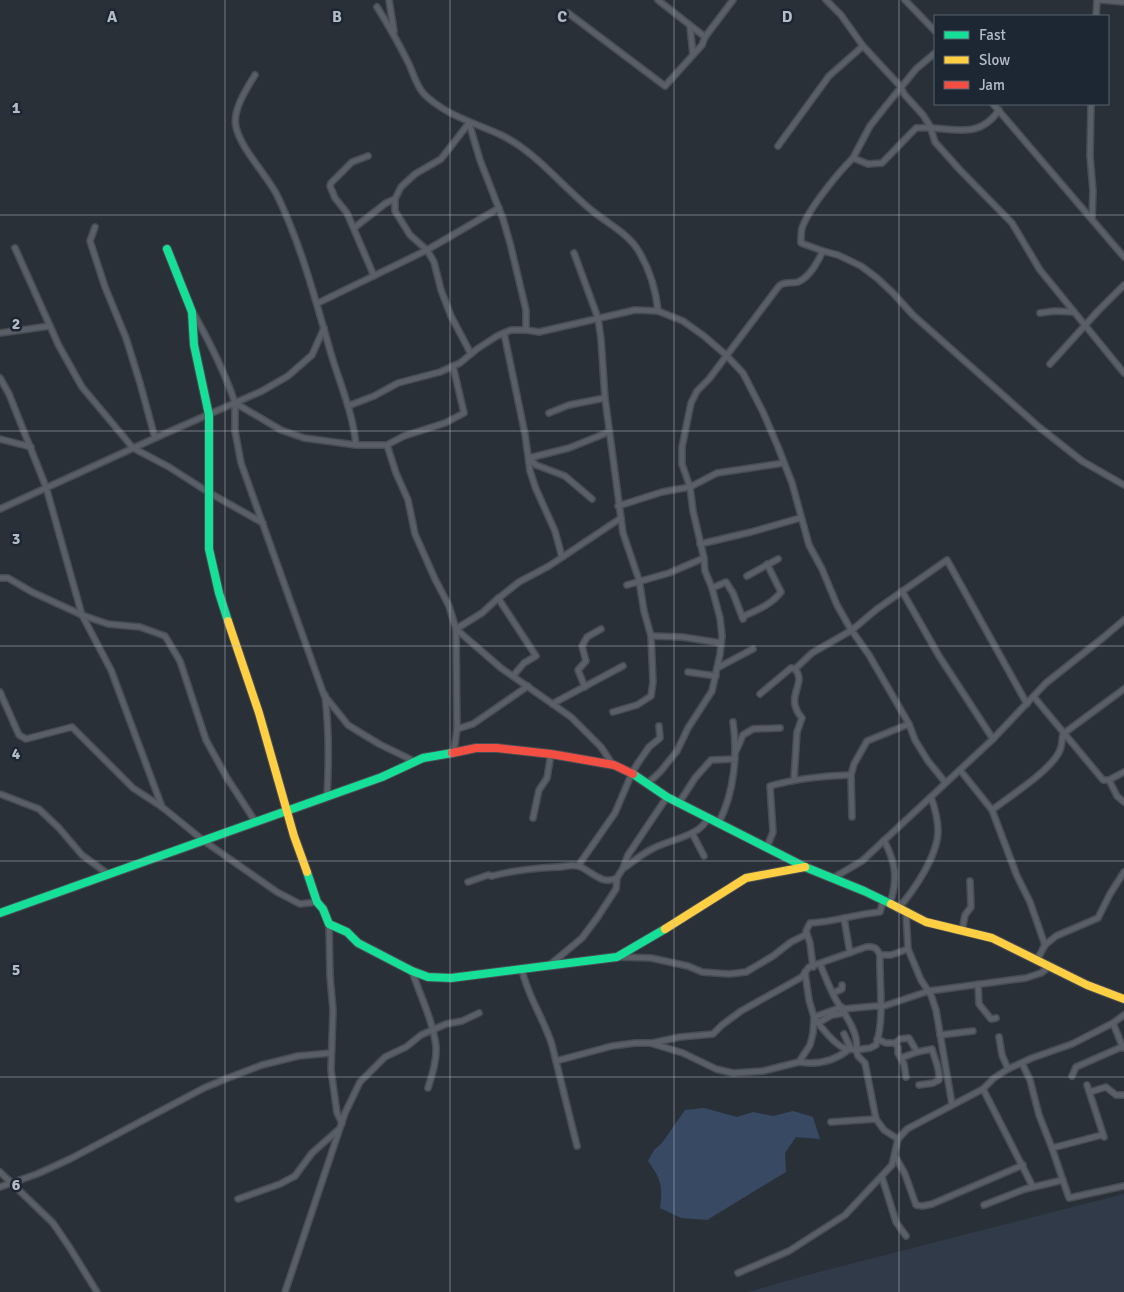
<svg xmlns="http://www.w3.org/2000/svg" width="1124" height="1292" font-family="Signika,sans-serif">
  <rect width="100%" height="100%" fill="#2a3038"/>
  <!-- airport -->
  <path fill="#313a48" d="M1124,1194V1292H748L811,1274Z"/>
  <!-- water -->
  <path fill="#384963" d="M704,1108L737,1117L753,1112L773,1116L793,1111L813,1117L820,1139L796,1137L785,1153L786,1172L707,1220L681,1218L660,1208C663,1186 661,1179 648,1161L654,1150L662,1143L685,1110Z"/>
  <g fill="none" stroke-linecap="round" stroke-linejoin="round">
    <!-- street casing -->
    <g stroke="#484c53" stroke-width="8">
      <g id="street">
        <path d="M389,0L394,31"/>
        <path d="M658,0L705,37"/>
        <path d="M826,0L841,15L863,46L901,87L904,94L923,115L930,126L935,142L960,170L1012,223L1040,270L1124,373"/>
        <path d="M905,0L935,31"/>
        <path d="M1101,0L1124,2"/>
        <path d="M377,7C389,26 399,44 409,64C413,73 417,87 424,94C445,115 475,123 501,135C538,153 563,188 595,213C609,224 628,234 638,250C649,268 656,290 658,311"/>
        <path d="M568,13L665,86L702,45L705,37L733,0"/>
        <path d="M1096,16L1097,0"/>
        <path d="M690,26L693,55"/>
        <path d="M255,75C247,88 232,110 236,127C241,149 266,174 277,195C302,247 316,302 332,357C341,386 353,414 356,445"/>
        <path d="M993,104L1124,257"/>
        <path d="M1091,104L1090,156L1093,191L1092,219"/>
        <path d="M469,123L441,159L415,174L401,187L395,199V211L410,235L427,250L434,262L441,290L451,316L471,354"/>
        <path d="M469,123L480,160L503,219L510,243L526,310V330"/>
        <path d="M778,146L829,76L863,46"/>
        <path d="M368,156L352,162L331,183L330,186L335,198L347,213L374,276"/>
        <path d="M853,158L870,126L885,107L916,69L935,53"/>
        <path d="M95,227L90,241L105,287L126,338L140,383L155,438"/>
        <path d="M354,228L386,203L395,199"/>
        <path d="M15,248L59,346L82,387L133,448L169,467L208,492L263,523"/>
        <path d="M823,251L838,255L861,266L877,278L893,293L913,315L1039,427L1082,461L1124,485"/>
        <path d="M574,253L598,318L601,339L605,398L623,533L639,580L644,611L651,636L653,682L651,696L637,705L613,712"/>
        <path d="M318,303L427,250L499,208"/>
        <path d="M1040,313L1055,311L1074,312"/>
        <path d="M194,314C210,343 225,372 235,403L281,430L304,438L356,445H387L404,436L445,423L464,413L453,366"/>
        <path d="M0,333L50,326"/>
        <path d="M504,333L525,434L530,471L536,489L555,531L562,557"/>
        <path d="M1050,364L1098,311L1124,285"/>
        <path d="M0,378L9,394L46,487L82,615L111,670L162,807"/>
        <path d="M235,403V431L241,463L324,695L348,725L379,744L414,761"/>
        <path d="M348,406L374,396L398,383L440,372L460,363L477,349L497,336L511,330H526L539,332L635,310L658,311L683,321L704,336L726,355L743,373L763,412L778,447L792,483L809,545L822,569L837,605L850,628L869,655L909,724L915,740L928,761L945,782"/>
        <path d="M549,413L569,405L605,398"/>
        <path d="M0,439L31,447"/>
        <path d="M387,445L396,473L408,500L415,534L435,579L449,606L456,629L457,729L454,751"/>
        <path d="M529,458L569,448L609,432"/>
        <path d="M529,458L536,465L565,476L592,499"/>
        <path d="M618,506L662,492L690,487L717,473L784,463"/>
        <path d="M0,509L164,434L262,391L288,376L312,355L324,328"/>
        <path d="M700,544L751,532L800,518"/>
        <path d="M747,576L778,559"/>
        <path d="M0,578H8L32,592L82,615L108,624L140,627L165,636L180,661L206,740L227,778L255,821"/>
        <path d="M627,585L669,573L704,558"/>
        <path d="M712,588L726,582L733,593L743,619"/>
        <path d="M902,591L939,656L993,739"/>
        <path d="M498,598L536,656L524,663L513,676"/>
        <path d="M742,617C757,610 771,605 781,592L767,564"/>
        <path d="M651,636L682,637L721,643"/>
        <path d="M717,668L753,649"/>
        <path d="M688,672L716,676"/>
        <path d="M585,687L578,670L586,661L582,646L587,637L601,629"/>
        <path d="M0,692L19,735L26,739L72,727L133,788L162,807L204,841L277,892L300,904L317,902"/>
        <path d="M760,694L791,668L795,669L812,653L852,630L877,609L947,560L1027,704"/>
        <path d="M325,695C329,729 329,762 327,796"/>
        <path d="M1034,697L1103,780H1109L1124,772"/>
        <path d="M552,704L623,666"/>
        <path d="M457,729L473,724L528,686"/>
        <path d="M736,751L743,735L753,729L780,728"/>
        <path d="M613,765L601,747L571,717L501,668L456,629L482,613L495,601L519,582L549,566L621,518"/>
        <path d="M960,770L992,810L1017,876L1030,902L1045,945"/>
        <path d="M794,779L797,732L802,718C783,696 808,684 795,669"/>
        <path d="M1109,780L1117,796L1124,802"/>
        <path d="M647,784L660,772L677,751L688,728L712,691L720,654L722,636L720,618L712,588L705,571L704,558L693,511L690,487L682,464V447L691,403L697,391L709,379L779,286C785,281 791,284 798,282C810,277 818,261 823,251L801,243C801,239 801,232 802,228C809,208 838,173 853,158L868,164L882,163L916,128C948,125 977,143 999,110"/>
        <path d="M0,794L39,809L59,828L82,855L108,874"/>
        <path d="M679,803L695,778L711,760L735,759"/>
        <path d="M992,810C1010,796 1052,770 1060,750C1062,745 1062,739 1063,734L1124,689"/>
        <path d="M852,817L851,775L854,764L867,741L909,724"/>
        <path d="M533,818L539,790L547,778L551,754"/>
        <path d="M719,822C734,793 738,754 733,722"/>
        <path d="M692,833L704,856"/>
        <path d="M884,840C896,864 898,878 890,904"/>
        <path d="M767,847L773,832L770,786C797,778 823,776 851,775"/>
        <path d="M578,866L615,813L632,773L638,763L649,747L660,738L659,726"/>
        <path d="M624,868C634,861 643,853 654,848C669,840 703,835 708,817"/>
        <path d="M833,878L862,861L993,739L1046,683L1104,637L1124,620"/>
        <path d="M468,882L488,875L492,876C514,870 535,868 558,867C564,867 571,864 578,866C591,870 601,886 617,878"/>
        <path d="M898,909C914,890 937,857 938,832C938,820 935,808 931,797"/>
        <path d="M906,913L908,949L921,980L931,995L936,1010L952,1104"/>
        <path d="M844,918L850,953"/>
        <path d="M329,924L330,976L333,1010L331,1070L337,1113L342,1123"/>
        <path d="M962,931L965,915L971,907L970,881"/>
        <path d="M618,957L651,958L688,966L702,972L729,974L746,972L773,956L791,942L807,934"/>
        <path d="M1037,960L1045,945L1056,936L1098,918L1110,894L1124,872"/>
        <path d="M820,964C825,976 830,989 836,1000C844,1013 860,1034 856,1050L870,1048L876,1045C885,1017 879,985 880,955H891L908,949"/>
        <path d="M548,965L552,963L582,938L597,918L616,889L617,878L623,868L628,855L667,797"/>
        <path d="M813,967L810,943L806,931L810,923C834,922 856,914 880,912L883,901"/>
        <path d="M522,970C528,997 544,1019 552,1045L577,1146"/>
        <path d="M412,971C420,995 433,1021 436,1046C437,1060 432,1075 428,1088"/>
        <path d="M978,984L979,1004L991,1019L996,1018"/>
        <path d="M833,993L842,989V985"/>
        <path d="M842,1007L814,1017C820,1026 836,1047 847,1049C850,1050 853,1049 856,1050L858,1056L865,1063L876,1119L884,1130L898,1139"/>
        <path d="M843,1009L876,1006L881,1007L929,991L1026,978L1041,973L1049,967"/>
        <path d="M818,1023L832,1015L845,1013"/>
        <path d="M1113,1023L1123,1048"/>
        <path d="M844,1034L851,1049"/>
        <path d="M940,1035L973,1031"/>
        <path d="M999,1037L1002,1055L1008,1069"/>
        <path d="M877,1039L886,1043H895L898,1047V1053L904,1064L906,1077"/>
        <path d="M652,1043L680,1037L713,1034L722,1025L741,1011L802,977L809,967L866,947C874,946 877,948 880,955"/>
        <path d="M895,1043L900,1039L909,1038L917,1052"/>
        <path d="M901,1058L917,1052L932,1049C935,1061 940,1068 939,1080L933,1083L919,1085"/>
        <path d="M556,1061L612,1046L635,1043H650L683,1053L716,1069L733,1073L763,1071L799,1062L810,1045L813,1033L814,1017L809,1000L805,972"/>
        <path d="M799,1062C817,1065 834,1061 848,1050"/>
        <path d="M1022,1063L1030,1080L1039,1115L1052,1148L1069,1198L1124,1186"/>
        <path d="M1072,1076L1076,1067L1124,1046"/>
        <path d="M1087,1085L1104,1137"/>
        <path d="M983,1089L1033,1187"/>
        <path d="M1090,1092L1106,1087L1116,1095H1124"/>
        <path d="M831,1122L876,1119"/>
        <path d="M1052,1148L1102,1135"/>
        <path d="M895,1156L905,1174L916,1205L922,1206L932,1204L1023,1165"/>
        <path d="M0,1172L53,1223L70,1248L97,1292"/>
        <path d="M882,1177L896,1222L906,1236"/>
        <path d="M0,1187L37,1174L70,1159L204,1088L228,1078L262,1065L298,1056L331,1053"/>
        <path d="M238,1199L280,1184L295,1176L312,1153L338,1130"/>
        <path d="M984,1205L1025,1189L1063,1180"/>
        <path d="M738,1273L789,1251L845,1215L892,1165L898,1139L907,1129L983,1089L994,1078L1008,1069L1032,1058L1072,1044L1113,1023L1124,1015"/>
        <path d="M285,1292L345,1113L360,1082L385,1057L406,1047L421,1035L446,1024L462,1021L479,1013"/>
      </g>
    </g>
    <!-- fast casing -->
    <g stroke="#484c53" stroke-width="10">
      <g id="fast">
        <path d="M167,249L192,312L194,345L209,415V549L219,593L228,621"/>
        <path d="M633,774L667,797L805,867L864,891L891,904"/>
        <path d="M307,872L317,902L323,909L329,924L347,932L358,943L412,971L428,977L451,978L617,957L665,929"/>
        <path d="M0,913L382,777L423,758L452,753"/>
      </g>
    </g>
    <!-- slow casing -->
    <g stroke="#484c53" stroke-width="10">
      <g id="slow">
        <path d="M228,621L259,713L294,836L307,872"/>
        <path d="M891,904L926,922L992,938L1087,985L1124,999"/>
        <path d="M665,929L746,878L805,867"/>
      </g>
    </g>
    <!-- jam casing -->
    <g stroke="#484c53" stroke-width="10">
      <path id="jam" d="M452,753L476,748H497L551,754L614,765L633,774"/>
    </g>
    <!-- street -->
    <use href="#street" stroke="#5a5e66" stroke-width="5"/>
    <!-- fast -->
    <use href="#fast" stroke="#16e098" stroke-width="8"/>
    <!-- slow -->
    <use href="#slow" stroke="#ffcf43" stroke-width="8"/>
    <!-- jam -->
    <use href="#jam" stroke="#f24e42" stroke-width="8"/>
  </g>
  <!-- grid -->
  <path fill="none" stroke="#b4bcc9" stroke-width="1" stroke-opacity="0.55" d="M225,0V1292M450,0V1292M674,0V1292M899,0V1292M0,215H1124M0,431H1124M0,646H1124M0,861H1124M0,1077H1124"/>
  <g font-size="16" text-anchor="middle" font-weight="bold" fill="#b4bcc9" stroke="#1d2633" stroke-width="5" stroke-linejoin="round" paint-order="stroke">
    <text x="112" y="22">A</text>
    <text x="337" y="22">B</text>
    <text x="562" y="22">C</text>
    <text x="787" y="22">D</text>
    <text x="16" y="113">1</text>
    <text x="16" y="329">2</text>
    <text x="16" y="544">3</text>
    <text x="16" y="759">4</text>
    <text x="16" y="975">5</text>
    <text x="16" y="1190">6</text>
  </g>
  <!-- legend -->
  <rect x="934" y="15" width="175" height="90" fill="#1d2633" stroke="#59626f"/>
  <rect x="944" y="31" width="25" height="8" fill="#16e098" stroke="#59626f"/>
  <text x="979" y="40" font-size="15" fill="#b4bcc9">Fast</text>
  <rect x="944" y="56" width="25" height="8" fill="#ffcf43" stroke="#59626f"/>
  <text x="979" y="65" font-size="15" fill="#b4bcc9">Slow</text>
  <rect x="944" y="81" width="25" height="8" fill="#f24e42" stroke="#59626f"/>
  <text x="979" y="90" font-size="15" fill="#b4bcc9">Jam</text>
</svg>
